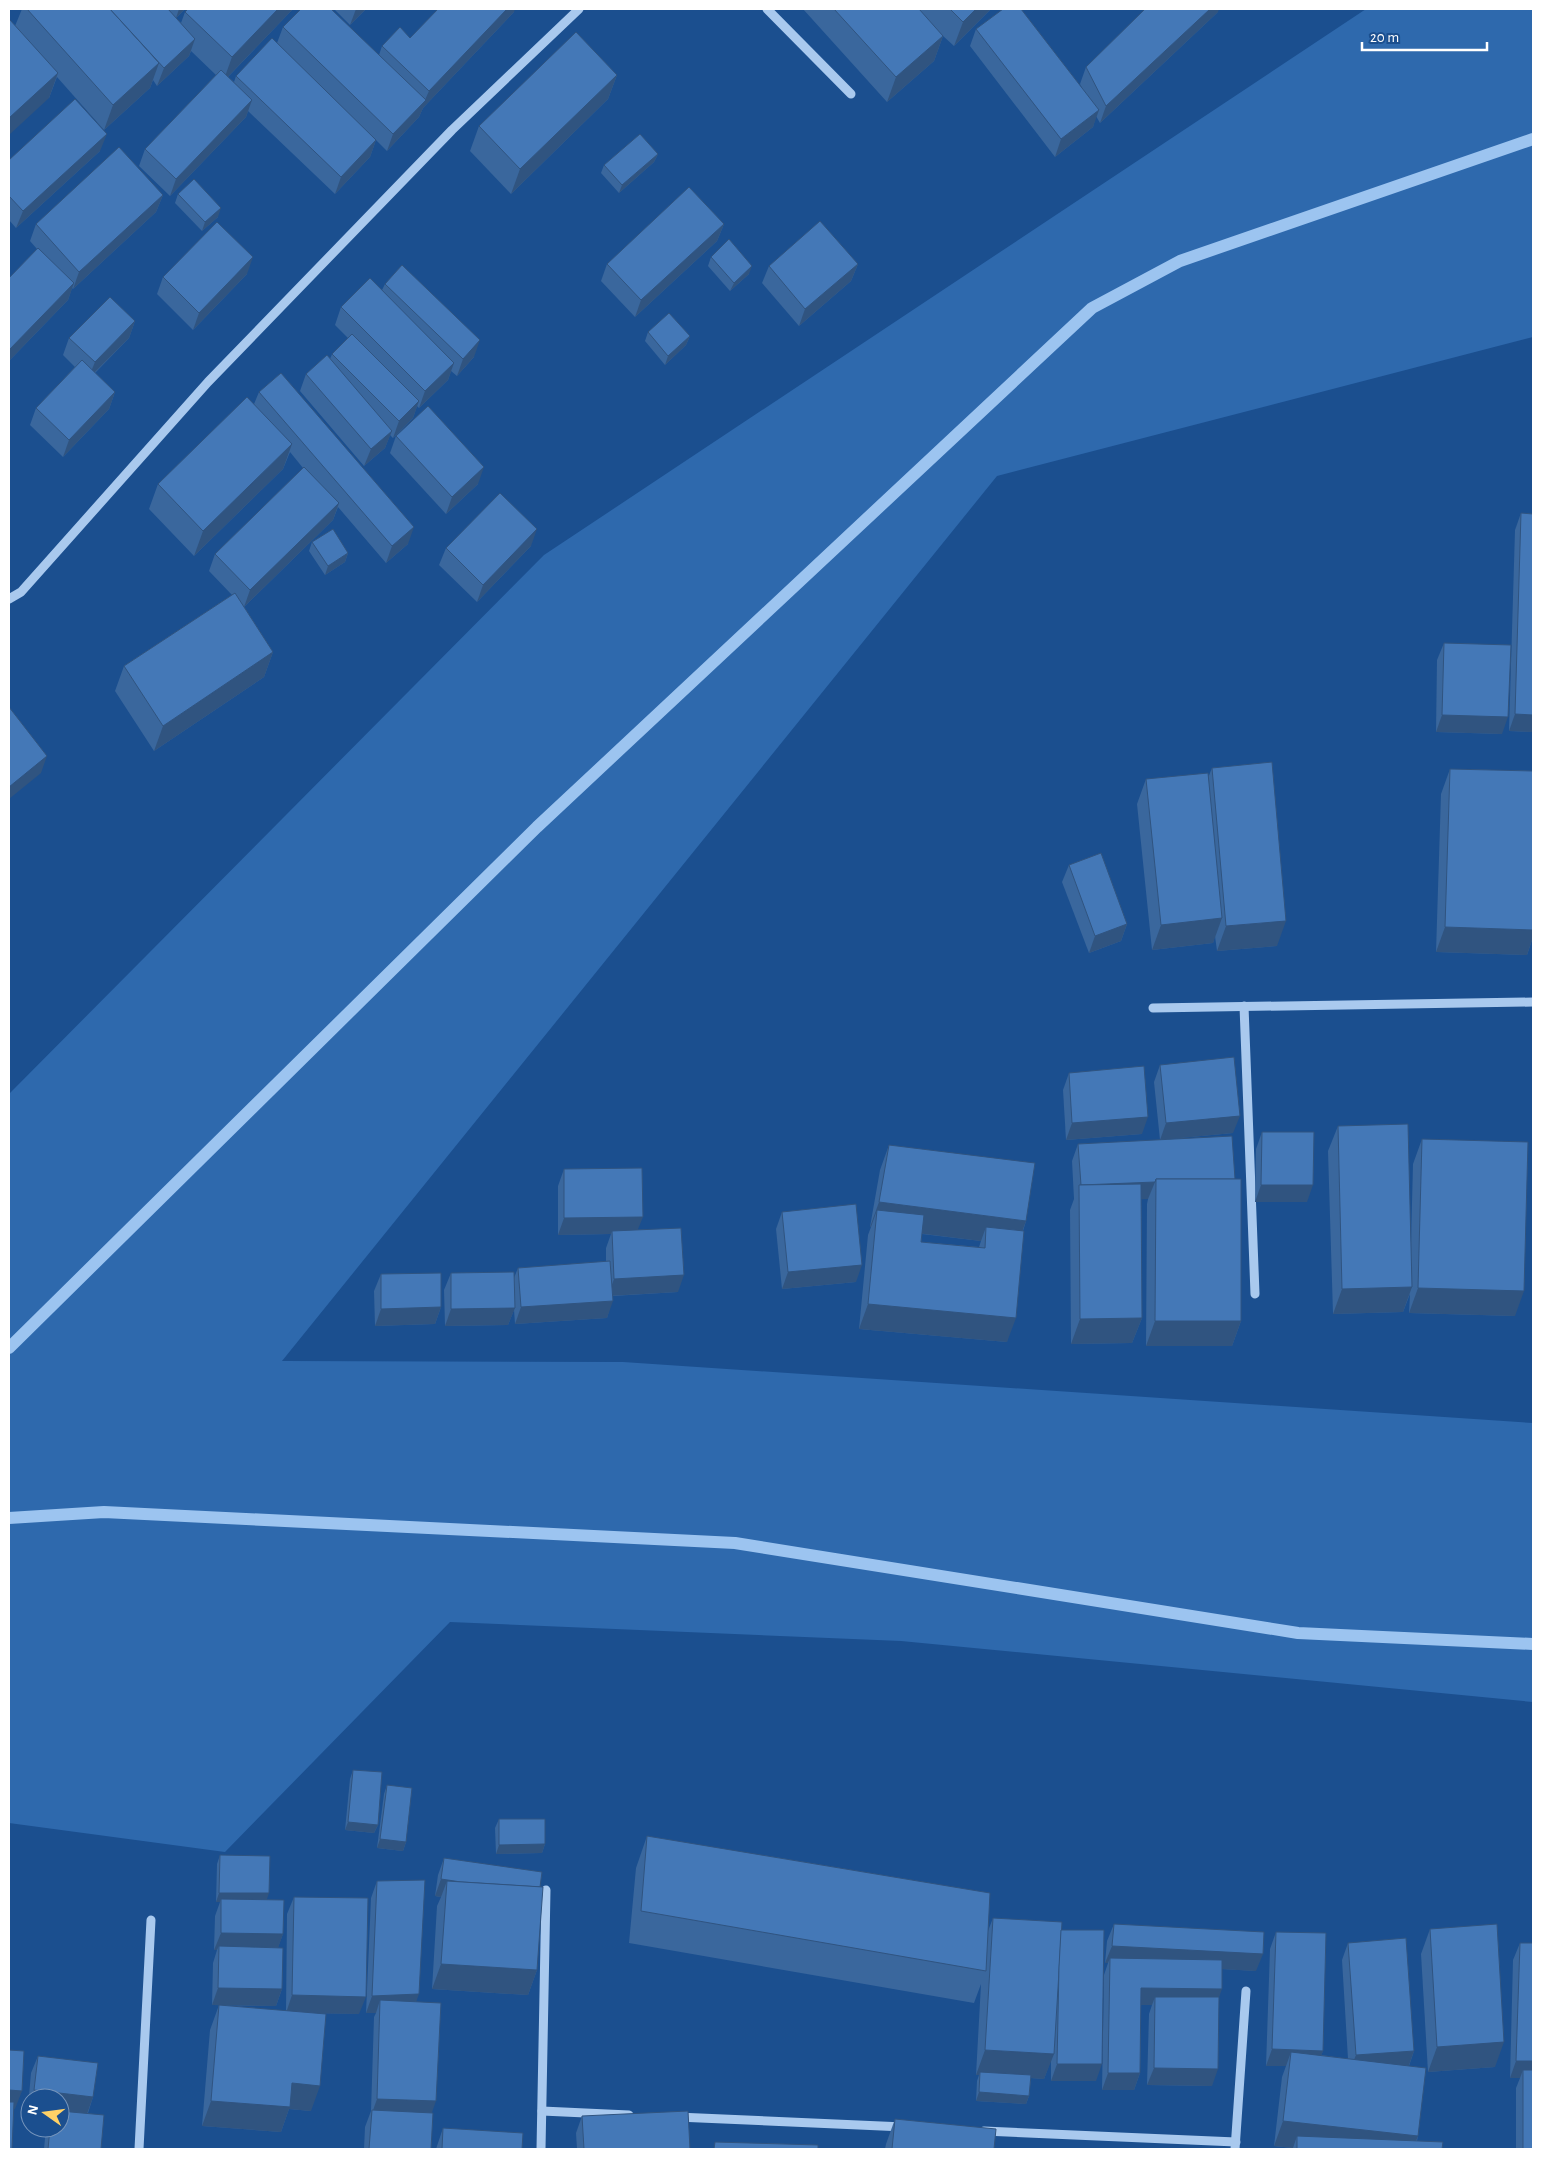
<svg xmlns="http://www.w3.org/2000/svg" width="1542" height="2158" font-family="'Alegreya Sans',sans-serif">
  <rect width="100%" height="100%" fill="#1b4f8f"/>
  <!-- green -->
  <path fill="#2e69ad" d="M1366,9H1533V337L997,476L282,1361L623,1362L1533,1423V1702L901,1641L450,1622L225,1852L9,1823V1094L544,555Z"/>
  <g fill="none" stroke-linecap="round" stroke-linejoin="round">
    <!-- stream -->
    <g stroke="#9cc4f0" stroke-width="12">
      <path d="M9,1348L537,827L1092,308L1180,261L1533,139"/>
      <path d="M9,1518L104,1512L735,1543L1298,1633L1533,1644"/>
    </g>
    <!-- minor -->
    <g stroke="#a9c9ee" stroke-width="9">
      <path d="M767,9L851,94"/>
      <path d="M9,599L21,592L208,382L452,130L579,9"/>
      <path d="M1244,1006L1255,1294"/>
      <path d="M1153,1008L1533,1002"/>
      <path d="M542,2111L629,2115"/>
      <path d="M677,2117L904,2127"/>
      <path d="M984,2131L1236,2142"/>
      <path d="M139,2149L151,1920"/>
      <path d="M541,2149L546,1890"/>
      <path d="M1235,2149L1246,1991"/>
    </g>
  </g>
  <!-- wall -->
  <g fill="#3a679d" fill-rule="evenodd">
    <path d="M22,9H185L176,18L181,23L185,12L188,9H293L228,77L234,82L236,76L277,43L283,27L379,55L382,46L410,38L514,12L423,108L419,117L387,151L376,140L370,157L335,194L248,111L246,117L170,196L139,166L145,149L216,75L191,51L189,56L157,86L153,80L150,88L104,130L57,77L49,98L15,26Z"/>
    <path d="M334,9H366L350,25Z"/>
    <path d="M803,9H991L954,46L942,35L943,36L934,61L887,102Z"/>
    <path d="M1218,12L1100,123L1096,116L1093,127L1055,157L970,46L976,29L1082,88L1080,84L1086,67Z"/>
    <path d="M617,75L608,99L511,194L470,151L479,126Z"/>
    <path d="M100,151L16,228L9,220V160Z"/>
    <path d="M658,154L654,162L619,193L601,173L604,165Z"/>
    <path d="M178,194L218,217L202,231L175,203Z"/>
    <path d="M163,195L156,212L73,289L72,288L68,300L9,361V278L37,249L30,241L36,224Z"/>
    <path d="M724,224L717,241L635,317L601,281L607,264Z"/>
    <path d="M711,257L749,274L730,291L708,266Z"/>
    <path d="M858,264L851,281L799,326L762,283L769,266Z"/>
    <path d="M247,274L193,330L157,294L163,277Z"/>
    <path d="M385,284L474,357L457,376L451,371L448,380L419,408L417,406L413,418L393,438L390,435L385,448L364,466L300,391L306,374L330,359L332,354L348,338L335,325L341,307L382,290Z"/>
    <path d="M135,321L129,338L95,373L115,392L109,409L63,457L30,425L36,408L75,367L63,355L69,338Z"/>
    <path d="M648,332L690,336L686,345L665,365L645,341Z"/>
    <path d="M259,392L408,544L386,563L338,507L333,520L244,607L273,652L264,677L154,751L115,691L124,666L232,595L209,571L215,554L303,468L290,452L283,469L194,556L149,509L158,484L254,404Z"/>
    <path d="M396,436L478,484L446,514L390,453Z"/>
    <path d="M1521,513L1533,514V732L1509,731L1515,530Z"/>
    <path d="M312,542L348,553L345,562L325,575L309,551Z"/>
    <path d="M531,546L477,602L439,565L446,548Z"/>
    <path d="M1444,643L1502,734L1436,732L1437,660Z"/>
    <path d="M1212,768L1277,946L1217,951L1215,936L1213,943L1152,950L1137,804L1146,779L1208,778Z"/>
    <path d="M1450,769L1533,771V937L1527,955L1436,952L1441,794Z"/>
    <path d="M1069,865L1127,924L1121,941L1089,953L1062,882Z"/>
    <path d="M1160,1065L1233,1133L1169,1139L1241,1321L1232,1346H1146L1147,1204L1148,1199H1141L1142,1318L1132,1343L1071,1344L1070,1210L1074,1199L1072,1161L1078,1144L1160,1140L1154,1082Z"/>
    <path d="M1069,1073L1142,1134L1066,1140L1063,1090Z"/>
    <path d="M1338,1126L1411,1242L1413,1164L1422,1139L1515,1316L1409,1313L1410,1294L1403,1312L1333,1314L1328,1151Z"/>
    <path d="M1262,1132L1307,1202H1255L1256,1149Z"/>
    <path d="M889,1145L1026,1221L1023,1231L1007,1342L859,1329L868,1235L871,1227H870L880,1170ZM922,1234L981,1241L979,1247L921,1242Z"/>
    <path d="M564,1169L638,1230L678,1292L613,1296L607,1318L515,1324L514,1310L508,1325L445,1326L444,1290L451,1273L514,1278L518,1268L606,1262V1248L611,1234L558,1235V1186Z"/>
    <path d="M782,1212L856,1282L782,1289L776,1229Z"/>
    <path d="M381,1274L441,1307L435,1324L375,1326L374,1291Z"/>
    <path d="M353,1770L378,1825L374,1833L345,1830L350,1779Z"/>
    <path d="M387,1785L406,1842L403,1851L377,1848L384,1794Z"/>
    <path d="M499,1819L545,1844L542,1853L496,1854L495,1828Z"/>
    <path d="M647,1836L988,1931L993,1918L1061,1930L1096,2081H1051V2060L1044,2079L1031,2078L1029,2096L1026,2104L976,2101L977,2081L979,2075H976L981,1984L974,2003L629,1943L636,1868Z"/>
    <path d="M220,1855L267,1900L283,1934L278,1947L282,1989L276,2006L212,2005L213,1963L217,1950H214L215,1916L220,1902H216L217,1864Z"/>
    <path d="M444,1858L540,1887L537,1970L528,1995L432,1989L437,1906L441,1897L435,1896L438,1875Z"/>
    <path d="M377,1881L416,2002L432,2113L431,2149H364L365,2127L371,2111L374,2017L376,2013H366L371,1898Z"/>
    <path d="M294,1897L359,2014L315,2013L311,2111L289,2109L281,2132L202,2126L210,2030L219,2005L286,2011L287,1914Z"/>
    <path d="M1114,1924L1256,1971L1222,1969L1219,1997L1212,2086L1147,2085L1149,2014L1152,2005H1141L1140,2073L1134,2090H1102L1104,1975L1108,1963H1105L1107,1941Z"/>
    <path d="M1430,1929L1495,2067L1428,2072L1421,1954Z"/>
    <path d="M1276,1932L1323,2051L1321,2055L1348,2059L1342,1960L1348,1943L1414,2051L1409,2066L1418,2136L1417,2141L1442,2149H1292L1293,2148L1274,2146L1282,2077L1286,2066H1266L1270,1949Z"/>
    <path d="M1520,1943L1533,2149H1516V2088L1520,2078H1510L1513,1960Z"/>
    <path d="M38,2056L93,2097L88,2113L101,2149H44L46,2128H60V2098H30V2107H28L31,2073Z"/>
    <path d="M582,2116L690,2149H577L576,2133Z"/>
    <path d="M895,2119L994,2149H885L886,2144Z"/>
    <path d="M443,2128L522,2149H436Z"/>
  </g>
  <!-- shaded-wall -->
  <g fill="#305480">
    <path d="M179,9H185L176,18Z"/>
    <path d="M278,9H293L223,82L232,57Z"/>
    <path d="M356,9H366L350,25Z"/>
    <path d="M507,9H515L514,12L423,108L419,117L387,151L393,134L425,100L429,91Z"/>
    <path d="M976,9H991L954,46L963,22Z"/>
    <path d="M1210,9H1219L1218,12L1100,123L1106,106Z"/>
    <path d="M943,36L934,61L887,102L896,77Z"/>
    <path d="M195,39L189,56L157,86L164,68Z"/>
    <path d="M159,63L150,88L104,130L113,105Z"/>
    <path d="M58,73L49,98L9,135V118Z"/>
    <path d="M617,75L608,99L511,194L520,169Z"/>
    <path d="M252,100L246,117L170,196L176,179Z"/>
    <path d="M1099,110L1093,127L1055,157L1061,139Z"/>
    <path d="M107,134L100,151L16,228L23,211Z"/>
    <path d="M376,140L370,157L335,194L341,177Z"/>
    <path d="M658,154L654,162L619,193L622,185Z"/>
    <path d="M163,195L156,212L73,289L79,272Z"/>
    <path d="M221,208L218,217L202,231L205,222Z"/>
    <path d="M724,224L717,241L635,317L641,300Z"/>
    <path d="M253,257L247,274L193,330L199,313Z"/>
    <path d="M858,264L851,281L799,326L805,309Z"/>
    <path d="M752,266L749,274L730,291L734,283Z"/>
    <path d="M74,283L68,300L9,361V350Z"/>
    <path d="M135,321L129,338L88,379L95,362Z"/>
    <path d="M690,336L686,345L665,365L668,356Z"/>
    <path d="M480,340L474,357L457,376L463,359Z"/>
    <path d="M454,363L448,380L419,408L425,391Z"/>
    <path d="M115,392L109,409L63,457L69,440Z"/>
    <path d="M419,401L413,418L393,438L399,421Z"/>
    <path d="M392,431L385,448L364,466L371,449Z"/>
    <path d="M292,444L283,469L194,556L203,531Z"/>
    <path d="M484,467L478,484L446,514L452,497Z"/>
    <path d="M339,503L333,520L244,607L250,590Z"/>
    <path d="M414,527L408,544L386,563L392,546Z"/>
    <path d="M537,529L531,546L477,602L483,585Z"/>
    <path d="M348,553L345,562L325,575L328,566Z"/>
    <path d="M273,652L264,677L154,751L163,726Z"/>
    <path d="M1515,714L1533,715V732L1509,731Z"/>
    <path d="M1442,715L1508,717L1502,734L1436,732Z"/>
    <path d="M47,756L41,773L9,799V787Z"/>
    <path d="M1222,918L1213,943L1152,950L1161,925Z"/>
    <path d="M1286,921L1277,946L1217,951L1226,926Z"/>
    <path d="M1127,924L1121,941L1089,953L1095,936Z"/>
    <path d="M1445,927L1533,930V937L1527,955L1436,952Z"/>
    <path d="M1240,1116L1233,1133L1160,1140L1166,1123Z"/>
    <path d="M1148,1117L1142,1134L1066,1140L1072,1123Z"/>
    <path d="M1155,1182L1148,1199L1079,1202L1081,1185Z"/>
    <path d="M1261,1185H1313L1307,1202H1255Z"/>
    <path d="M879,1202L1026,1221L1017,1246L986,1227L981,1241L876,1228L877,1210L871,1227H870Z"/>
    <path d="M643,1217L636,1234L612,1231L611,1234L558,1235L564,1218Z"/>
    <path d="M862,1265L856,1282L782,1289L788,1272Z"/>
    <path d="M684,1275L678,1292L608,1296L614,1279Z"/>
    <path d="M1412,1287L1403,1312L1333,1314L1342,1289Z"/>
    <path d="M1418,1288L1524,1291L1515,1316L1409,1313Z"/>
    <path d="M613,1301L607,1318L515,1324L521,1307Z"/>
    <path d="M868,1304L1016,1318L1007,1342L859,1329Z"/>
    <path d="M441,1307L435,1324L375,1326L381,1309Z"/>
    <path d="M515,1308L508,1325L445,1326L451,1309Z"/>
    <path d="M1142,1318L1132,1343L1071,1344L1080,1319Z"/>
    <path d="M1155,1321H1241L1232,1346H1146Z"/>
    <path d="M348,1822L378,1825L374,1833L345,1830Z"/>
    <path d="M380,1839L406,1842L403,1851L377,1848Z"/>
    <path d="M545,1844L542,1853L496,1854L499,1845Z"/>
    <path d="M441,1879L539,1894L447,1881L441,1897L435,1896Z"/>
    <path d="M219,1893H269L266,1902L221,1899L220,1902H216Z"/>
    <path d="M221,1933L283,1934L277,1951L219,1946L217,1950H214Z"/>
    <path d="M1112,1946L1263,1954L1256,1971L1110,1963V1958L1108,1963H1105Z"/>
    <path d="M441,1964L537,1970L528,1995L432,1989Z"/>
    <path d="M218,1988L282,1989L276,2006L212,2005Z"/>
    <path d="M1141,1988L1222,1989L1216,2006L1155,1997L1152,2005H1135Z"/>
    <path d="M419,1994L413,2011L380,2000L376,2013H366L372,1996Z"/>
    <path d="M292,1995L366,1997L359,2014L286,2013Z"/>
    <path d="M1504,2042L1495,2067L1428,2072L1437,2047Z"/>
    <path d="M1272,2049L1323,2051L1316,2068L1291,2052L1286,2066H1266Z"/>
    <path d="M985,2050L1054,2054L1044,2079L980,2075V2072L979,2075H976Z"/>
    <path d="M1414,2051L1408,2068L1349,2072L1356,2055Z"/>
    <path d="M1516,2061H1533V2079L1523,2070L1520,2078H1510Z"/>
    <path d="M1057,2064H1102L1096,2081H1051Z"/>
    <path d="M1154,2068L1218,2069L1212,2086L1147,2085Z"/>
    <path d="M1108,2073H1140L1134,2090H1102Z"/>
    <path d="M292,2083L320,2086L311,2111L289,2109L281,2132L202,2126L211,2101Z"/>
    <path d="M9,2090L22,2091L15,2109L9,2108Z"/>
    <path d="M34,2090L93,2097L87,2114L60,2111V2098H31Z"/>
    <path d="M979,2092L1029,2096L1026,2104L976,2101Z"/>
    <path d="M377,2099L436,2101L430,2118L371,2116Z"/>
    <path d="M1283,2121L1418,2136L1413,2149L1297,2136L1293,2148L1274,2146Z"/>
  </g>
  <!-- building -->
  <g fill="#4478b7" stroke="#305480">
    <path d="M27,9H110L159,63L113,105Z"/>
    <path d="M110,9H168L195,39L164,68Z"/>
    <path d="M188,9H278L232,57L185,12Z"/>
    <path d="M301,9H331L426,100L393,134L283,27Z"/>
    <path d="M438,9H507L429,91L382,46L400,27L410,38Z"/>
    <path d="M834,9H919L943,36L896,77Z"/>
    <path d="M950,9H976L963,22Z"/>
    <path d="M1003,9H1021L1099,110L1061,139L976,29Z"/>
    <path d="M1145,9H1210L1106,106L1086,67Z"/>
    <path d="M10,20L58,73L9,118V21Z"/>
    <path d="M576,32L617,75L520,169L479,126Z"/>
    <path d="M272,38L376,140L341,177L236,76Z"/>
    <path d="M221,70L252,100L176,179L145,149Z"/>
    <path d="M75,99L107,134L23,211L9,196V160Z"/>
    <path d="M640,134L658,154L622,185L604,165Z"/>
    <path d="M119,147L163,195L79,272L36,224Z"/>
    <path d="M194,179L221,208L205,222L178,194Z"/>
    <path d="M689,187L724,224L641,300L607,264Z"/>
    <path d="M820,221L858,264L805,309L769,266Z"/>
    <path d="M217,222L253,257L199,313L163,277Z"/>
    <path d="M729,239L752,266L734,283L711,257Z"/>
    <path d="M38,248L74,283L9,350V278Z"/>
    <path d="M402,265L480,340L463,359L385,284Z"/>
    <path d="M370,278L454,363L425,391L341,307Z"/>
    <path d="M110,297L135,321L95,362L69,338Z"/>
    <path d="M669,313L690,336L668,356L648,332Z"/>
    <path d="M352,334L419,401L399,421L332,354Z"/>
    <path d="M327,355L392,431L371,449L306,374Z"/>
    <path d="M82,360L115,392L69,440L36,408Z"/>
    <path d="M281,373L414,527L392,546L259,392Z"/>
    <path d="M247,397L292,444L203,531L158,484Z"/>
    <path d="M428,406L484,467L452,497L396,436Z"/>
    <path d="M304,467L339,503L250,590L215,554Z"/>
    <path d="M500,493L537,529L483,585L446,548Z"/>
    <path d="M1521,513L1533,514V715L1515,714Z"/>
    <path d="M333,529L348,553L328,566L312,542Z"/>
    <path d="M235,593L273,652L163,726L124,666Z"/>
    <path d="M1444,643L1511,645L1508,717L1442,715Z"/>
    <path d="M9,707L47,756L9,787Z"/>
    <path d="M1272,762L1286,921L1226,926L1212,768Z"/>
    <path d="M1450,769L1533,771V930L1445,927Z"/>
    <path d="M1208,773L1222,918L1161,925L1146,779Z"/>
    <path d="M1101,853L1127,924L1095,936L1069,865Z"/>
    <path d="M1234,1057L1240,1116L1166,1123L1160,1065Z"/>
    <path d="M1144,1066L1148,1117L1072,1123L1069,1073Z"/>
    <path d="M1408,1124L1412,1287L1342,1289L1338,1126Z"/>
    <path d="M1262,1132H1314L1313,1185H1261Z"/>
    <path d="M1232,1136L1235,1179H1156L1155,1182L1081,1185L1078,1144Z"/>
    <path d="M1422,1139L1528,1142L1524,1291L1418,1288Z"/>
    <path d="M889,1145L1035,1163L1026,1221L879,1202Z"/>
    <path d="M642,1168L643,1217L564,1218V1169Z"/>
    <path d="M1156,1179H1241V1321H1155Z"/>
    <path d="M1141,1184L1142,1318L1080,1319L1079,1185Z"/>
    <path d="M856,1204L862,1265L788,1272L782,1212Z"/>
    <path d="M877,1210L924,1215L921,1242L985,1248L986,1227L1024,1231L1016,1318L868,1304Z"/>
    <path d="M681,1228L684,1275L614,1279L612,1231Z"/>
    <path d="M610,1261L613,1301L521,1307L518,1268Z"/>
    <path d="M514,1272L515,1308L451,1309V1273Z"/>
    <path d="M441,1273V1307L381,1309V1274Z"/>
    <path d="M353,1770L382,1772L378,1825L348,1822Z"/>
    <path d="M387,1785L412,1788L406,1842L380,1839Z"/>
    <path d="M499,1819H545V1844L499,1845Z"/>
    <path d="M647,1836L990,1893L986,1971L641,1911Z"/>
    <path d="M220,1855L270,1856L269,1893H219Z"/>
    <path d="M444,1858L542,1872L540,1887L461,1882L441,1879Z"/>
    <path d="M425,1880L419,1994L372,1996L377,1881Z"/>
    <path d="M447,1881L543,1887L537,1970L441,1964Z"/>
    <path d="M294,1897L368,1898L366,1997L292,1995Z"/>
    <path d="M221,1899L284,1900L283,1934L221,1933Z"/>
    <path d="M993,1918L1062,1922L1054,2054L985,2050Z"/>
    <path d="M1114,1924L1264,1932L1263,1954L1112,1946Z"/>
    <path d="M1497,1924L1504,2042L1437,2047L1430,1929Z"/>
    <path d="M1061,1930H1104L1102,2064H1057L1059,1967Z"/>
    <path d="M1276,1932L1326,1933L1323,2051L1272,2049Z"/>
    <path d="M1406,1938L1414,2051L1356,2055L1348,1943Z"/>
    <path d="M1520,1943H1533V2061H1516Z"/>
    <path d="M219,1946L283,1948L282,1989L218,1988Z"/>
    <path d="M1110,1958L1222,1960V1989L1141,1988L1140,2073H1108Z"/>
    <path d="M1155,1997H1219L1218,2069L1154,2068Z"/>
    <path d="M380,2000L441,2003L436,2101L377,2099Z"/>
    <path d="M219,2005L326,2014L320,2086L292,2083L290,2107L211,2101Z"/>
    <path d="M9,2050L24,2051L22,2091L9,2090Z"/>
    <path d="M1291,2052L1426,2068L1418,2136L1283,2121Z"/>
    <path d="M38,2056L98,2063L93,2097L34,2090Z"/>
    <rect x="1523" y="2070" width="10" height="79"/>
    <path d="M980,2072L1031,2075L1029,2096L979,2092Z"/>
    <path d="M9,2102H14L12,2149H9Z"/>
    <path d="M372,2110L433,2113L431,2149H369Z"/>
    <path d="M60,2111L104,2115L101,2149H48L50,2128H60Z"/>
    <path d="M688,2111L690,2149H584L582,2116Z"/>
    <path d="M895,2119L996,2129L994,2149H892Z"/>
    <path d="M443,2128L523,2133L522,2149H442Z"/>
    <path d="M1297,2136L1443,2142L1442,2149H1297Z"/>
    <path d="M715,2142L818,2145V2149H714Z"/>
  </g>
  <!-- border -->
  <rect width="1542" height="2158" fill="none" stroke="#ffffff" stroke-width="20"/>
  <!-- north arrow -->
  <g transform="translate(45 2113) rotate(284)"><circle r="24" fill="#1b4f8f" stroke="#7695bc"/>
  <path d="M0-4L9 19L0 12L-9 19Z" fill="#ffd166"/>
  <text y="-8" font-size="14" font-weight="bold" text-anchor="middle" fill="#ffffff">N</text>
  </g>
  <!-- scale -->
  <path d="M1362 42v8h125v-8" fill="none" stroke="#ffffff" stroke-width="2.5"/>
  <text x="1370" y="42" font-size="15" fill="#ffffff" stroke="#1b4f8f" stroke-width="4" paint-order="stroke">20 m</text>
</svg>
